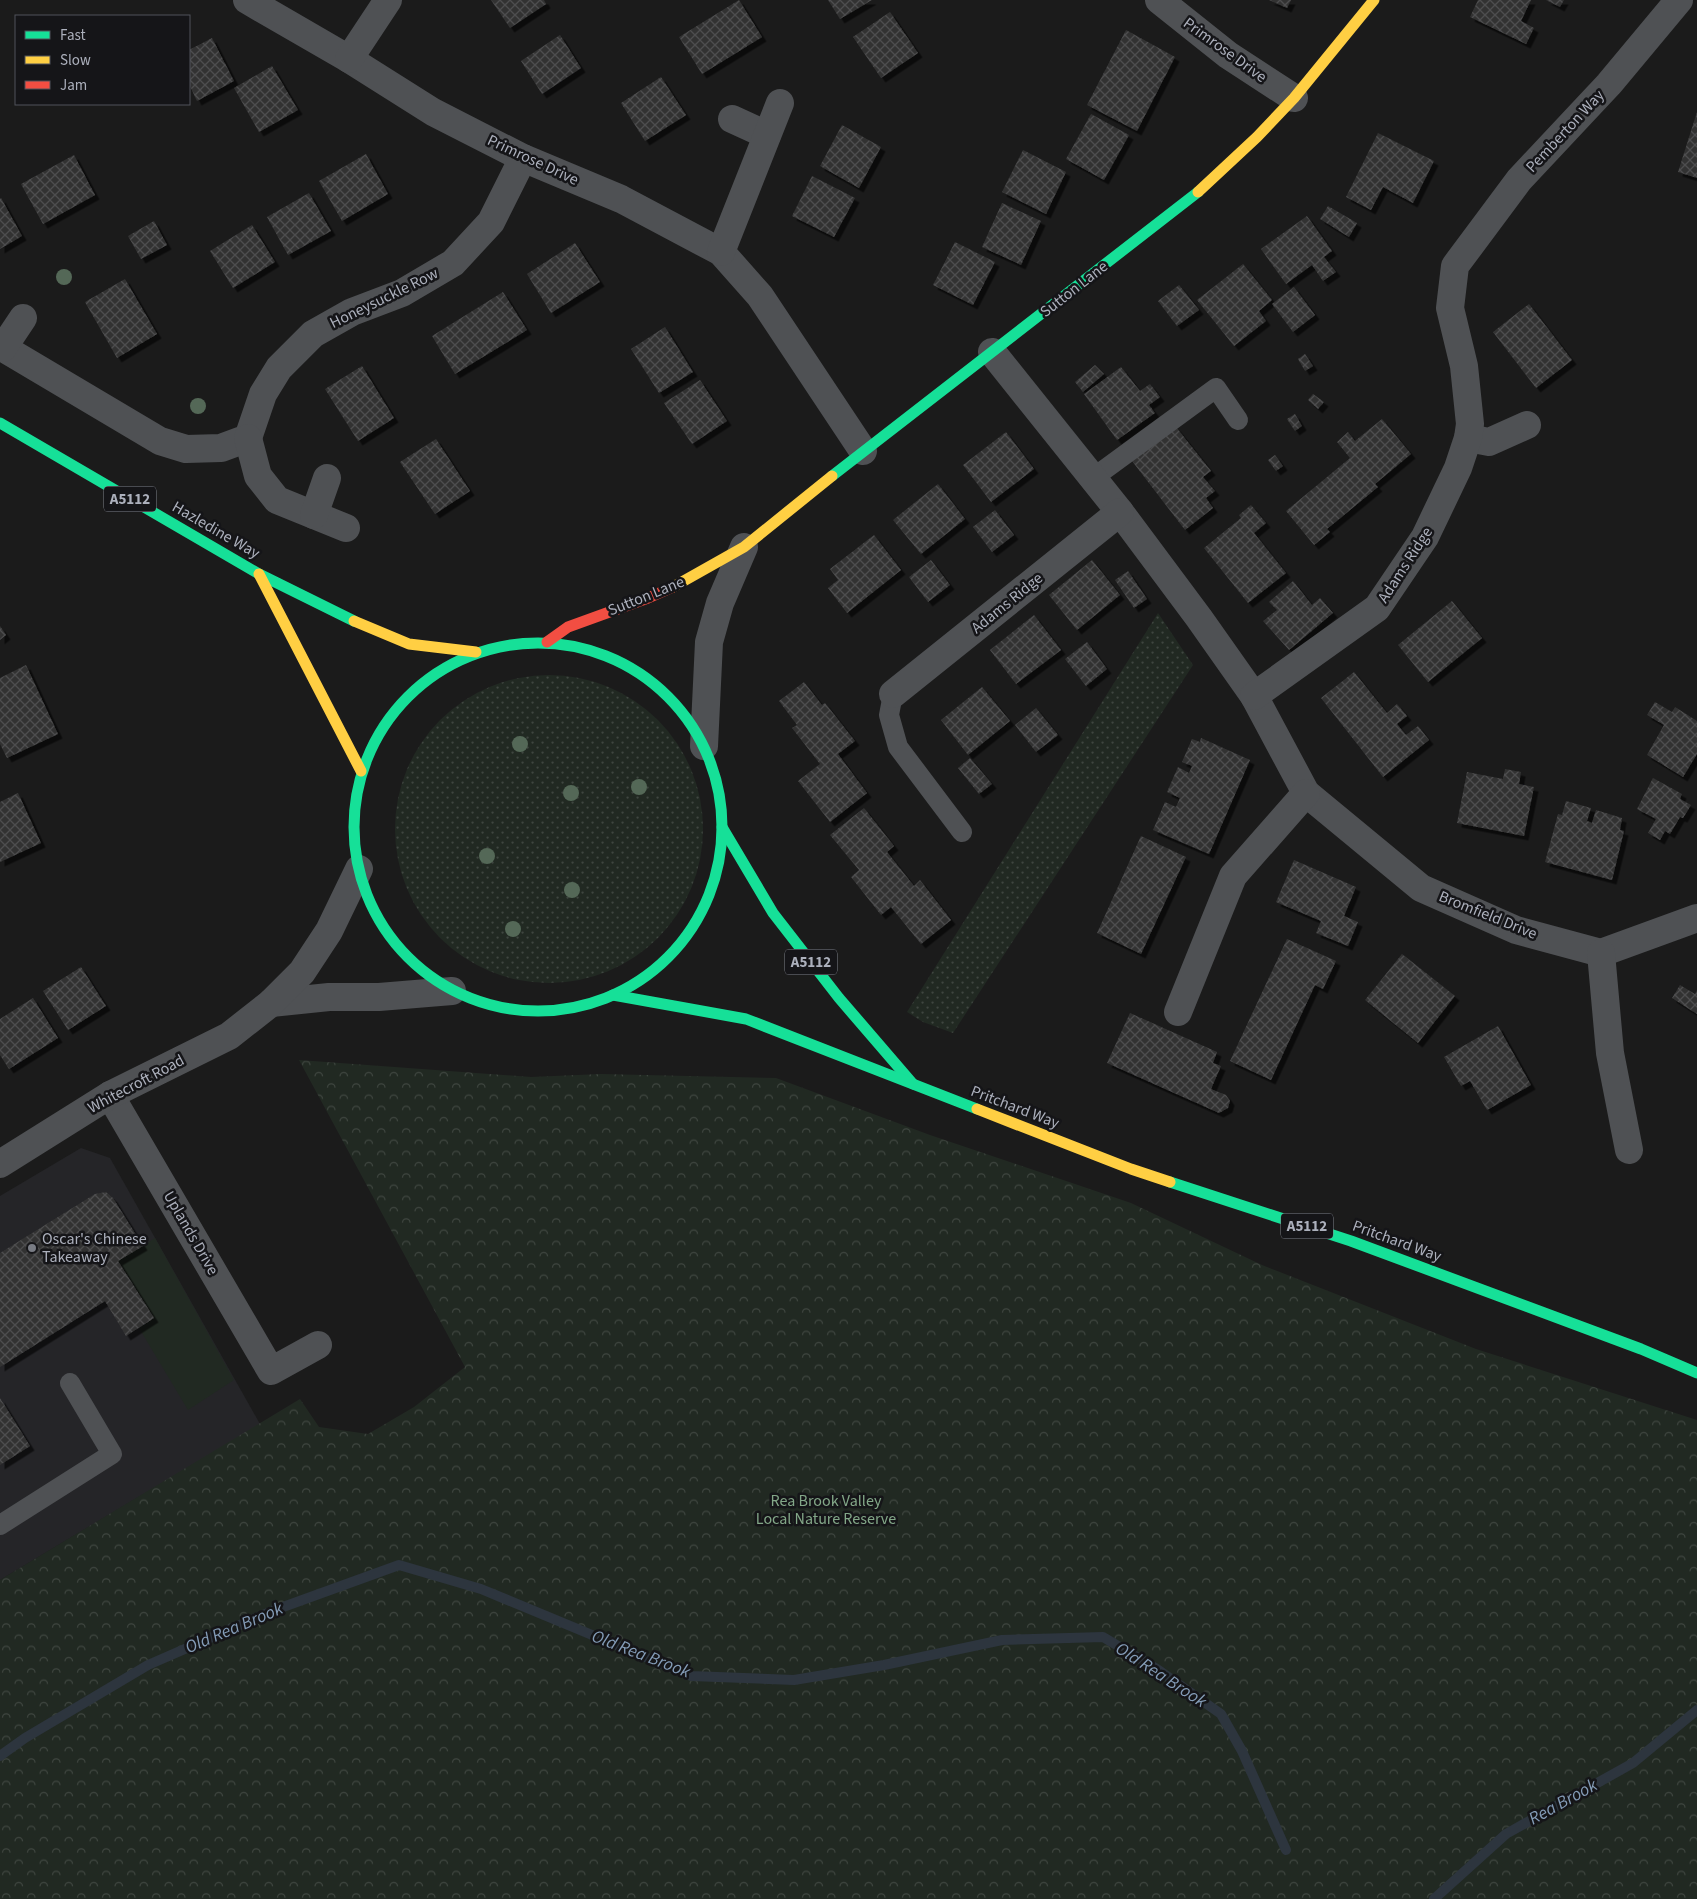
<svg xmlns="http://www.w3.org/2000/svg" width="1697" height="1899" font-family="'Source Sans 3',sans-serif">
  <defs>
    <pattern id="grass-dots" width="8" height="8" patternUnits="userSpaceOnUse" patternTransform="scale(1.25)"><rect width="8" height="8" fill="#212922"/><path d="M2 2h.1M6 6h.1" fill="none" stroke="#3f4640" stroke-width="1.8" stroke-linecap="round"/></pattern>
    <pattern id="forest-crowns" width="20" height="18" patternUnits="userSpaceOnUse" patternTransform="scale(1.25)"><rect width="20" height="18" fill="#212922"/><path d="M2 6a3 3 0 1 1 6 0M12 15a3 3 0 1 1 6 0" fill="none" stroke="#3f4640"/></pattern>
    <pattern id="building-cross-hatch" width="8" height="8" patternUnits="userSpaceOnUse" patternTransform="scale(1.25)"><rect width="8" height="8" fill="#333"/><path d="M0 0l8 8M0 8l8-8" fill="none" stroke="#4e4e4f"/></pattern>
    <filter id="shadow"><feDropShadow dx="4.5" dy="4.5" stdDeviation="0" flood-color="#0009"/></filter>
  </defs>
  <rect width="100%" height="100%" fill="#1b1b1b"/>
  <!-- built -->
  <path fill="#252528" d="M81,1148L110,1158L260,1424L0,1580V1196Z"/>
  <!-- grass -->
  <g fill="url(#grass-dots)">
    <path d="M1158,613L1193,665L953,1033L923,1022L907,1012Z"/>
    <circle cx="549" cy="829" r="154"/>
  </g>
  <!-- forest -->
  <path fill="url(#forest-crowns)" d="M299,1060L531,1077L601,1074L776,1078L930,1135L1131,1203L1262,1265L1476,1349L1697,1420V1899H0V1580L300,1399L319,1427L368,1434L414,1407L465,1367Z"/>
  <!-- garden -->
  <path fill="#212922" d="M155,1238L234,1380L188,1410L139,1328L154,1318L118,1261Z"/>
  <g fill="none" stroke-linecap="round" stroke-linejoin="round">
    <!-- stream -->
    <g stroke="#2d353e" stroke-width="10">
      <path d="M0,1756L25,1738L148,1665L272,1611L399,1565L481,1589L691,1676L794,1680L884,1665L1002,1640L1103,1637L1157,1669L1221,1714L1242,1751L1286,1850"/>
      <path d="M1434,1899L1506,1834L1633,1763L1697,1710"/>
    </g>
  </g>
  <!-- building -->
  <g fill="url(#building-cross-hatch)" filter="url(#shadow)">
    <path d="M491,0H544L546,4L510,28Z"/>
    <path d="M739,0L762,37L702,74L679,37Z"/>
    <path d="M828,0H872L840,19Z"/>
    <path d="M1269,0H1291L1287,8Z"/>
    <path d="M1478,0H1531L1521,21L1534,28L1526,44L1470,17Z"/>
    <path d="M1546,0H1564L1560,7Z"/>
    <path d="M890,12L918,53L881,78L853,37Z"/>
    <path d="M1126,30L1175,57L1137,131L1087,105Z"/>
    <path d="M560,35L581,68L542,94L521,61Z"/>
    <path d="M212,38L234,81L197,101L189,84V50Z"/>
    <path d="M272,66L298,110L259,132L234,88Z"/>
    <path d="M661,77L686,115L645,141L621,103Z"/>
    <path d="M1697,112V178L1678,172Z"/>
    <path d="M1091,114L1129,135L1104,180L1066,159Z"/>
    <path d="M842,125L881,147L859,188L820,166Z"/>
    <path d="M1378,133L1434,161L1413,203L1383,187L1371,210L1346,197Z"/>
    <path d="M1023,150L1066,172L1046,214L1002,192Z"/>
    <path d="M366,154L388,194L342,221L319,181Z"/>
    <path d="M74,155L95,195L43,224L21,184Z"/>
    <path d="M812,176L855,198L834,237L792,216Z"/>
    <path d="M309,193L331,231L288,255L267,217Z"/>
    <path d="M1,198L22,236L0,249V199Z"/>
    <path d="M1002,203L1041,221L1021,265L982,247Z"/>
    <path d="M1328,206L1357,223L1349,237L1320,219Z"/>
    <path d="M1307,216L1332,251L1324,257L1336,272L1323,281L1312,265L1286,284L1261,249Z"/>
    <path d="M154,221L167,245L141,259L128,236Z"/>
    <path d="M252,225L275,262L233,288L210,251Z"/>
    <path d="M955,242L995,262L973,305L933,285Z"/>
    <path d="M575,243L600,282L551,313L527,274Z"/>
    <path d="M1243,264L1272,300L1259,311L1266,321L1234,346L1197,300Z"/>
    <path d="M125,279L157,334L117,358L85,302Z"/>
    <path d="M1179,285L1199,310L1177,326L1158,301Z"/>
    <path d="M1294,287L1315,315L1293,332L1272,304Z"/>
    <path d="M503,292L527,330L455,374L432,336Z"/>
    <path d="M1529,304L1572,360L1536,388L1493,332Z"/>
    <path d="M665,327L693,372L659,393L631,349Z"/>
    <path d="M1305,354L1313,366L1305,371L1298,359Z"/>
    <path d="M1095,365L1104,374L1083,392L1075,382Z"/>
    <path d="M362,366L394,418L358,441L325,389Z"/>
    <path d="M1121,367L1140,391L1150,384L1160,397L1149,405L1155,413L1117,440L1084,394Z"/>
    <path d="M700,380L727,421L692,444L664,403Z"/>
    <path d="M1313,394L1324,402L1318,409L1308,400Z"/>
    <path d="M1295,414L1302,426L1295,431L1287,419Z"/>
    <path d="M1382,419L1411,454L1375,484L1378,487L1327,529L1330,532L1314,545L1286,511L1350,458L1337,442L1348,432L1355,441Z"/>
    <path d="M1176,427L1211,471L1203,477L1215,491L1206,498L1213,508L1185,530L1132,461Z"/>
    <path d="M1006,432L1034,469L991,502L963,465Z"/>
    <path d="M436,439L470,491L435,514L400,462Z"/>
    <path d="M1275,455L1283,466L1276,471L1268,460Z"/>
    <path d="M938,484L965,519L921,554L893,520Z"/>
    <path d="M1251,505L1266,523L1254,533L1286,573L1248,603L1204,548L1241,518L1239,515Z"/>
    <path d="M995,510L1014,535L992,552L973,527Z"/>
    <path d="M874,535L901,570L847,613L828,588L838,580L830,569Z"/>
    <path d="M931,560L950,585L928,602L909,577Z"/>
    <path d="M1092,560L1120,595L1077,630L1049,595Z"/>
    <path d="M1128,571L1147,599L1134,608L1115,580Z"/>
    <path d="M1293,581L1312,605L1320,598L1333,613L1289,650L1263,621L1277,610L1269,602Z"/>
    <path d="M1452,601L1482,638L1428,682L1398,645Z"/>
    <path d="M1034,615L1061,650L1016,684L990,650Z"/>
    <path d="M0,626L6,635L0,640Z"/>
    <path d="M1087,642L1107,669L1086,686L1065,659Z"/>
    <path d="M26,665L58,734L7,758L0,744V678Z"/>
    <path d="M1354,672L1387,713L1397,704L1407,716L1397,724L1406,735L1418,726L1429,740L1383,777L1321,698Z"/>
    <path d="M804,682L822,705L825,703L855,741L838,754L867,793L830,822L798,781L820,764L792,728L797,725L779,701Z"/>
    <path d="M982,687L1010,721L968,755L941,720Z"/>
    <path d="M1655,702L1672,712L1675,707L1697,721V754L1683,777L1647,755L1664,725L1647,715Z"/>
    <path d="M1036,708L1058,735L1036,752L1015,725Z"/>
    <path d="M1201,738L1250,760L1209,854L1153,830L1165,802L1176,807L1180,798L1167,792L1178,767L1189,773L1192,766L1182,762L1192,739L1200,742Z"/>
    <path d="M970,758L992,784L979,794L958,768Z"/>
    <path d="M1505,769L1521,772L1519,784L1534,787L1524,836L1457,823L1467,772L1503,779Z"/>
    <path d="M1653,778L1682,794L1680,799L1691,805L1683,818L1680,817L1670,834L1665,831L1660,840L1648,833L1656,819L1637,809Z"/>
    <path d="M18,793L41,843L0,862V802Z"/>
    <path d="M1566,801L1591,808L1587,821L1592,823L1596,810L1622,818L1620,830L1624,831L1612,880L1545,862L1558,814L1562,815Z"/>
    <path d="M864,808L894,846L887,852L914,886L920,880L951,920L921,944L891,907L881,915L851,877L859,870L830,835Z"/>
    <path d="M1141,836L1186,857L1141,954L1097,933Z"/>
    <path d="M1294,860L1356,887L1344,916L1358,922L1348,946L1316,933L1321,921L1276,902Z"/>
    <path d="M1287,939L1336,961L1323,989L1315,985L1271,1080L1230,1061Z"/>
    <path d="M1402,954L1455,996L1418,1043L1365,1000Z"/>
    <path d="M81,967L106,1006L68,1030L43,991Z"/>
    <path d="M1680,985L1695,994L1697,990V1014L1672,998Z"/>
    <path d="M33,998L58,1038L9,1069L0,1055V1019Z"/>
    <path d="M1130,1013L1217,1052L1213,1063L1221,1066L1211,1089L1226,1095L1230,1101L1228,1108L1219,1113L1107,1063Z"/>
    <path d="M1498,1026L1531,1085L1487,1110L1470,1081L1461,1086L1444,1057Z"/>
    <path d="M106,1192L113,1198L143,1246L118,1261L154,1318L126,1336L105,1301L0,1367V1253L95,1194Z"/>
    <path d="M0,1398L30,1446L0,1465Z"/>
  </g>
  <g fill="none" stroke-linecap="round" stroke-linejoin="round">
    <!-- lane -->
    <g stroke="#4f5154" stroke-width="20">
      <path d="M1093,478L1216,388L1238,420"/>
      <path d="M893,694L889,715L898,747L962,832"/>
      <path d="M0,1525L112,1454L70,1383"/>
    </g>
    <!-- street -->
    <g stroke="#4f5154" stroke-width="28">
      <path d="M247,0L349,59L433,112L523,158L621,199L721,252L760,296L863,451"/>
      <path d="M1159,0L1228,55L1294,98"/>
      <path d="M349,59L388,0"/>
      <path d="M732,119L767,135"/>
      <path d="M721,252L780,103"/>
      <path d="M0,346L160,441L186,449L221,448L248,438L263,394L279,368L313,334L352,312L402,293L453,263L491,222L523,158"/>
      <path d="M3,348L23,318"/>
      <path d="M992,352L1120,512L1199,618L1254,696L1306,793L1421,888L1516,930L1601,953L1697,918"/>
      <path d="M248,438L258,476L277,500L346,528"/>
      <path d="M1468,438L1489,442L1527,425"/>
      <path d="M314,515L327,478"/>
      <path d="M893,694L1120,512"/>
      <path d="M1254,696L1377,608L1425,537L1458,468L1468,438L1470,424L1464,366L1450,308L1455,266L1519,180L1609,84L1679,0"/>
      <path d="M704,746L709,642L720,603L744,547"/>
      <path d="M1601,953L1610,1053L1629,1150"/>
      <path d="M271,1003L329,997H379L452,991"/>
      <path d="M1178,1012L1233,876L1306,793"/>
      <path d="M110,1095L271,1371L318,1345"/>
      <path d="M0,1164L110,1095L229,1036L271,1003L302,972L329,931L359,869"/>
    </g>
    <!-- fast -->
    <g stroke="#16e098" stroke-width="11">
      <path d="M0,423L259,574L354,621"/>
      <path d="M832,476L1198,192"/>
      <circle cx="538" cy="827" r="184"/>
      <path d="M722,827L773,913L839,998L913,1084"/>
      <path d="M613,995L746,1019L977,1109"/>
      <path d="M1170,1182L1351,1241L1641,1349L1697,1373"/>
    </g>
    <!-- slow -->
    <g stroke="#ffcf43" stroke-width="11">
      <path d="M1198,192L1257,137L1294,98L1374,0"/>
      <path d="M259,574L361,771"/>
      <path d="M673,587L744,547L832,476"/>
      <path d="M354,621L409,644L476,652"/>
      <path d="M977,1109L1131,1169L1170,1182"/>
    </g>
    <!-- jam -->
    <path stroke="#f24e42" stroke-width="11" d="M547,642L568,627L648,598L673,587"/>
  </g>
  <!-- trees -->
  <g fill="#546857">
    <circle cx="64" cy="277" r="8"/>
    <circle cx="198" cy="406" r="8"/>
    <circle cx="520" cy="744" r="8"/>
    <circle cx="639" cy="787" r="8"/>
    <circle cx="571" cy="793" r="8"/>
    <circle cx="487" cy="856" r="8"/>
    <circle cx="572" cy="890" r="8"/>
    <circle cx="513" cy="929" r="8"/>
  </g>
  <!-- markers -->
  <circle fill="#797c84" stroke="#151518" stroke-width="2" cx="32" cy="1248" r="5"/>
  <g text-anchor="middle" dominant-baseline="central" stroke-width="5" stroke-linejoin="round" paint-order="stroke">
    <!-- shield labels -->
    <g fill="#151518" stroke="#7f828b" stroke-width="1">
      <rect x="104" y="486.5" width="52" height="25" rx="4"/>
      <rect x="785" y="949.5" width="52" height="25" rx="4"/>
      <rect x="1281" y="1213.5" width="52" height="25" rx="4"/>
    </g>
    <g font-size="15" font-weight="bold" fill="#acb0bc">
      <text x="130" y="499">A5112</text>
      <text x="811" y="962">A5112</text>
      <text x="1307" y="1226">A5112</text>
    </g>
    <!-- street labels -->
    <g font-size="16" fill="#acb0bc" stroke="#151518">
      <text transform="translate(1225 50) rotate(36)">Primrose Drive</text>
      <text transform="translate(1565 131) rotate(-47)">Pemberton Way</text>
      <text transform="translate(533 160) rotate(25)">Primrose Drive</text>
      <text transform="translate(1074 289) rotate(-38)">Sutton Lane</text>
      <text transform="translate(384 298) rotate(-26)">Honeysuckle Row</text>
      <text transform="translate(216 530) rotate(30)">Hazledine Way</text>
      <text transform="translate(1405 565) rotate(-57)">Adams Ridge</text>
      <text transform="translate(646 596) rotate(-22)">Sutton Lane</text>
      <text transform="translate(1007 603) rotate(-39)">Adams Ridge</text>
      <text transform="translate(1488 915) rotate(22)">Bromfield Drive</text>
      <text transform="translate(136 1084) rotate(-28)">Whitecroft Road</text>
      <text transform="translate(1015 1107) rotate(21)">Pritchard Way</text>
      <text transform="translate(191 1233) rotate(60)">Uplands Drive</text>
      <text transform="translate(1397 1241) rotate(20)">Pritchard Way</text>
    </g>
    <!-- poi labels -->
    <g font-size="16" fill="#acb0bc" stroke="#151518" text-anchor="start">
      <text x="42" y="1239">Oscar's Chinese<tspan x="42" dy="18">Takeaway</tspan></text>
    </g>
    <!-- park labels -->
    <g font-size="16" fill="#83a788" stroke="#151518">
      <text x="826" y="1501">Rea Brook Valley<tspan x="826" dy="18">Local Nature Reserve</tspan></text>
    </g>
    <!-- water labels -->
    <g font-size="18" font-style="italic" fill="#849cb7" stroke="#151518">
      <text transform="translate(234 1628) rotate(-23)">Old Rea Brook</text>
      <text transform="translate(641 1654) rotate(21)">Old Rea Brook</text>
      <text transform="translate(1161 1675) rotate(33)">Old Rea Brook</text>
      <text transform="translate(1563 1802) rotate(-29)">Rea Brook</text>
    </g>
  </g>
  <!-- legend -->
  <rect x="15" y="15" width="175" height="90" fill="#151518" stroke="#51535a"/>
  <rect x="25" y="31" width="25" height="8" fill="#16e098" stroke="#51535a"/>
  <text x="60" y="40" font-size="15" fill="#acb0bc">Fast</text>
  <rect x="25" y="56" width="25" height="8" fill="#ffcf43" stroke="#51535a"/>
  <text x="60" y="65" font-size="15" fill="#acb0bc">Slow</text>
  <rect x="25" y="81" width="25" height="8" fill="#f24e42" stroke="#51535a"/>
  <text x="60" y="90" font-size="15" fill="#acb0bc">Jam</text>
</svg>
